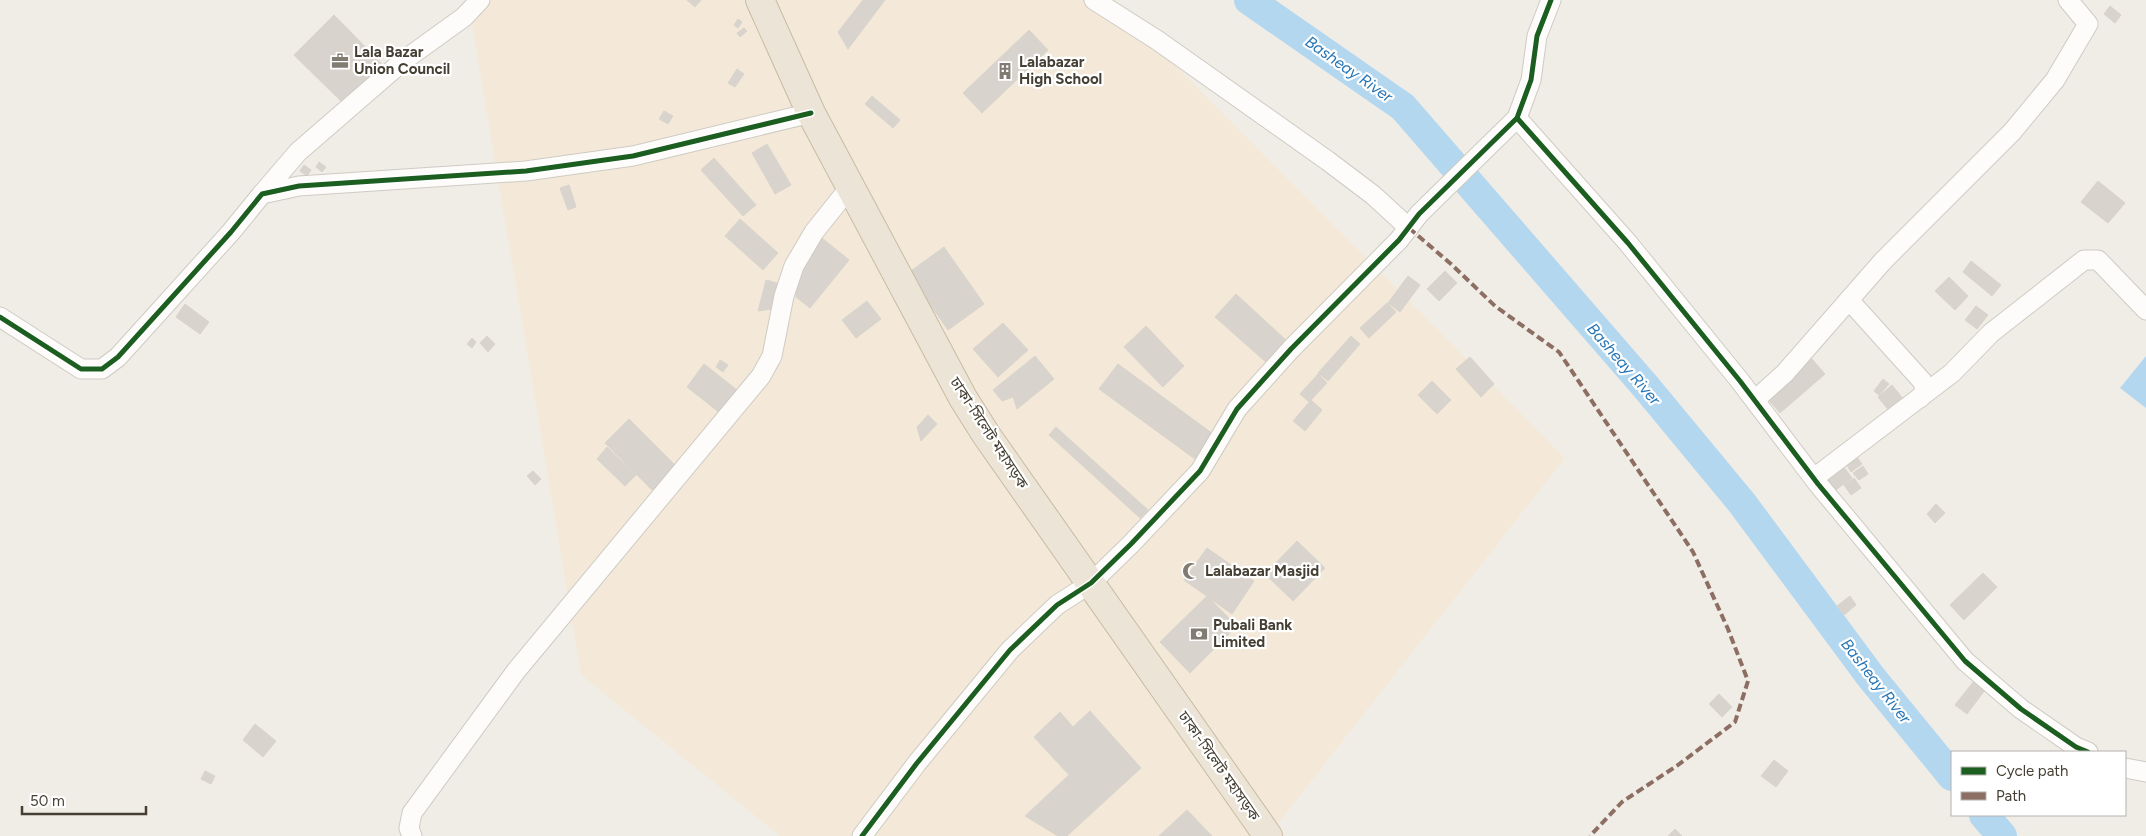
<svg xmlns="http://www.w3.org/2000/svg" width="2146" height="836" font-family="Figtree,'Noto Sans Bengali',sans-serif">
  <rect width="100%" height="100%" fill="#f0ede6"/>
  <!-- commercial -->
  <path fill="#f4e9d8" d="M468,0H1110L1565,458L1268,836H780L581,675Z"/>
  <!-- water -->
  <path fill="#b4d7f0" d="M2146,356V408L2120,388Z"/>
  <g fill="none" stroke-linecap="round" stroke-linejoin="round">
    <!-- river -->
    <g stroke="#b4d7f0" stroke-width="30">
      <path d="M1249,0L1403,107L1646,387L1742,503L1871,677L1952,776"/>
      <path d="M1984,815L2002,836"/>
    </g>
  </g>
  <!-- building -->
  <g fill="#d8d4cd" stroke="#d8d4cc">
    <path d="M687,0H701L695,7Z"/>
    <path d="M863,0H885L848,49L838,32Z"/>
    <path d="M2110,6L2121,15L2115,23L2104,14Z"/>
    <path d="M334,15L386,68L347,107L294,55Z"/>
    <path d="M738,19L742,22L738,28L734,25Z"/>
    <path d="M744,28L747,31L740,37L737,33Z"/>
    <path d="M1029,30L1048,50L982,113L963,93Z"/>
    <path d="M737,69L744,74L735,87L728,83Z"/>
    <path d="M872,96L900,120L893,128L865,104Z"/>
    <path d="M664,111L673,116L668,124L659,119Z"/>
    <path d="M767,144L791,185L775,194L752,153Z"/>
    <path d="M714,158L756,205L743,216L701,170Z"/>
    <path d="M319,162L326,167L322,172L316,167Z"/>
    <path d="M304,165L311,170L307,176L300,171Z"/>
    <path d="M2098,181L2125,203L2108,223L2081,202Z"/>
    <path d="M569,185L576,207L568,210L560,188Z"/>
    <path d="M740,219L778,253L763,270L725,236Z"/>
    <path d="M822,238L849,260L810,308L796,297L800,264Z"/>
    <path d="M944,247L984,304L948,330L908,273Z"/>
    <path d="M1971,261L2001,285L1992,296L1963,272Z"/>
    <path d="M1445,271L1457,283L1439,301L1427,289Z"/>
    <path d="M1408,276L1420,285L1400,312L1388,303Z"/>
    <path d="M1949,277L1968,296L1955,310L1935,291Z"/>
    <path d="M766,280L780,284L773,309L758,311Z"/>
    <path d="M1236,294L1287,341L1267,363L1215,317Z"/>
    <path d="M867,301L881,319L856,338L842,320Z"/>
    <path d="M1387,303L1396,312L1369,338L1360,328Z"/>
    <path d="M185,304L209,322L200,334L176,317Z"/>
    <path d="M1226,306L1239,316L1232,327L1215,317Z"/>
    <path d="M1976,306L1988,315L1977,329L1965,320Z"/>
    <path d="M1003,323L1028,350L998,377L973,349Z"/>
    <path d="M1146,326L1184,366L1163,387L1124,347Z"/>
    <path d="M487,336L495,344L488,352L480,343Z"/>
    <path d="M1351,336L1360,344L1328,381L1318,373Z"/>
    <path d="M472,338L476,342L472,348L467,344Z"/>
    <path d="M1035,356L1054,379L1017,409L1013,397L1002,401L993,390Z"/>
    <path d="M1470,357L1494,384L1481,397L1456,369Z"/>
    <path d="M1811,358L1825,374L1780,413L1766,397Z"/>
    <path d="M720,360L728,365L723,372L716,367Z"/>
    <path d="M704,364L737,390L720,413L687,387Z"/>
    <path d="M1118,364L1213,434L1195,459L1099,389Z"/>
    <path d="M1318,374L1327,383L1309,402L1300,394Z"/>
    <path d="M1883,379L1889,384L1879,395L1874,391Z"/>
    <path d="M1432,381L1451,400L1437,414L1418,395Z"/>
    <path d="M1892,385L1905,401L1891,413L1878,397Z"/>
    <path d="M1311,400L1322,410L1305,431L1293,421Z"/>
    <path d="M928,415L937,424L921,441L917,427Z"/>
    <path d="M629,419L676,466L652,490L605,443Z"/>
    <path d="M1056,427L1148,510L1140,518L1049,435Z"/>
    <path d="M607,447L636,475L625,486L597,459Z"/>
    <path d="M1856,456L1862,464L1851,472L1846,464Z"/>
    <path d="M1843,466L1852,478L1833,492L1824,481Z"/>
    <path d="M1863,466L1868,474L1859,480L1853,473Z"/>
    <path d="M533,471L541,479L535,485L527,476Z"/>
    <path d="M1854,478L1861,488L1851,495L1844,485Z"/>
    <path d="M1936,504L1945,513L1935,523L1927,514Z"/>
    <path d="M1297,541L1325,568L1293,601L1265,574Z"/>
    <path d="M1207,548L1254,581L1232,614L1184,580Z"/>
    <path d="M1983,573L1997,587L1964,620L1950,605Z"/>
    <path d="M1207,596L1237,626L1190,673L1160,642Z"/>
    <path d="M1850,596L1856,605L1844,615L1837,606Z"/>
    <path d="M1974,681L1985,690L1967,714L1955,705Z"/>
    <path d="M1719,694L1732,707L1722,717L1709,704Z"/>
    <path d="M1090,711L1141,768L1067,836H1058L1025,816L1069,775L1034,737L1060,712L1073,727Z"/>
    <path d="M255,724L276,741L263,757L243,740Z"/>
    <path d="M1774,760L1788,771L1776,787L1761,776Z"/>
    <path d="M205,771L215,776L211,784L201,779Z"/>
    <path d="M1187,810L1212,836H1159Z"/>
    <path d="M1675,829L1682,836H1668Z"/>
  </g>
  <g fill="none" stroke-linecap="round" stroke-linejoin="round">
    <!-- street casing -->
    <g stroke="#cecbc4" stroke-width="21">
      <g id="street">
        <path d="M1094,0L1157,40L1328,161L1373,195L1409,228"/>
        <path d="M1517,118L1628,243L1740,381L1818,484L1965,661L2021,709L2076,747L2088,752"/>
        <path d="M262,194L298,152L403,61L464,17L480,0"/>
        <path d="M1849,300L1922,381L1926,390L1920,398"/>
        <path d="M0,317L81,369H102L118,357L231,232L262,194L299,186L526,171L633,156L811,113"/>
        <path d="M1755,400L1785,373L1883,261L2012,132L2055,80L2088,24L2068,0"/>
        <path d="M1814,478L1952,373L1991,333L2084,260H2098L2146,310"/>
        <path d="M2125,768L2146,772"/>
        <path d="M412,836L409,828L412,813L516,671L761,376L772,356L784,296L794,266L814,232L850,187"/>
        <path d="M862,836L917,763L1010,650L1057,605L1091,583L1131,544L1200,471L1237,409L1291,349L1399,240L1419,214L1517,118L1531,80L1537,36L1551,0"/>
      </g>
    </g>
    <!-- highway casing -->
    <g stroke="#c9bba1" stroke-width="30">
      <path id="highway" d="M760,0L811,113L963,398L987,436L1268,836"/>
    </g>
    <!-- street -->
    <use href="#street" stroke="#fdfcfb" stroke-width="19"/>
    <!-- highway -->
    <use href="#highway" stroke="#ece5d7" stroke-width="28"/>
    <!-- quiet -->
    <path stroke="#8d6e63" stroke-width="4" stroke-dasharray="8 4" stroke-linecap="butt" d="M1409,228L1451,264L1495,306L1559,352L1693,552L1728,629L1748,681L1735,722L1678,765L1622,802L1590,836"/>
    <!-- cycleway casing -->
    <g stroke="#fff" stroke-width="8">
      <g id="cycleway">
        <path d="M1517,118L1628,243L1740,381L1818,484L1965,661L2021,709L2076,747L2088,752"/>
        <path d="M0,317L81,369H102L118,357L231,232L262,194L299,186L526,171L633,156L811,113"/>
        <path d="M862,836L917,763L1010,650L1057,605L1091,583L1131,544L1200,471L1237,409L1291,349L1399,240L1419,214L1517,118L1531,80L1537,36L1551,0"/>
      </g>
    </g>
    <!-- cycleway -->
    <use href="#cycleway" stroke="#1b5e20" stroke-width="5"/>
  </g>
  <!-- icons -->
  <defs>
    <g id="office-bare" transform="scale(1.35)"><path d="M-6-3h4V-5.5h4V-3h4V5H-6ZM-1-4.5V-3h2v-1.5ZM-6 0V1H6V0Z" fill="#817c72" stroke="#fff" stroke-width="2.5" paint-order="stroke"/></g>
    <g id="building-bare" transform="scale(1.35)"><path d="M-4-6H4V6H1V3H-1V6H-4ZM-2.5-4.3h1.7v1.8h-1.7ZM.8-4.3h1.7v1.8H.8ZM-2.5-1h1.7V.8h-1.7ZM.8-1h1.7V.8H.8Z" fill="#817c72" stroke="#fff" stroke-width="2.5" paint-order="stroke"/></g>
    <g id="mosque-bare" transform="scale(1.35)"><path d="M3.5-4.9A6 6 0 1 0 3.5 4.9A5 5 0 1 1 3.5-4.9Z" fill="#817c72" stroke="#fff" stroke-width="2.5" paint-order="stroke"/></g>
    <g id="bank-bare" transform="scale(1.35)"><path d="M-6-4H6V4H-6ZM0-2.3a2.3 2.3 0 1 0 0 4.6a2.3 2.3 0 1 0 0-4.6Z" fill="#817c72" stroke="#fff" stroke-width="2.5" paint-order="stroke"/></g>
  </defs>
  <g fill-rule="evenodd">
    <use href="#office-bare" x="340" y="61"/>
    <use href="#building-bare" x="1005" y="71"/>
    <use href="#mosque-bare" x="1191" y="571"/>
    <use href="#bank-bare" x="1199" y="634"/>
  </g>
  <g text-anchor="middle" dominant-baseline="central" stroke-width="4.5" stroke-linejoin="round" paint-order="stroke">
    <!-- poi labels -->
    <g font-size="15" font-weight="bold" fill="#453f33" stroke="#fff" text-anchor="start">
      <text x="354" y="52">Lala Bazar<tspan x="354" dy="17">Union Council</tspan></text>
      <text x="1019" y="62">Lalabazar<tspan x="1019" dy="17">High School</tspan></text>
      <text x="1205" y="571">Lalabazar Masjid</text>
      <text x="1213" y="625">Pubali Bank<tspan x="1213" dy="17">Limited</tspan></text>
    </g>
    <!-- street labels -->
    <g font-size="15" fill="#453f33" stroke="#fff">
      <text transform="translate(989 433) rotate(57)">ঢাকা-সিলেট মহাসড়ক</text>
      <text transform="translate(1219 766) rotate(55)">ঢাকা-সিলেট মহাসড়ক</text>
    </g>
    <!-- water labels -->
    <g font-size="16" font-style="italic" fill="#2776b6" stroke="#fff">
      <text transform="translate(1349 69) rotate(35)">Basheay River</text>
      <text transform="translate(1624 364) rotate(49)">Basheay River</text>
      <text transform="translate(1876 681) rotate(52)">Basheay River</text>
    </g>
  </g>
  <!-- legend -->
  <rect x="1951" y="751" width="175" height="65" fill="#ffffff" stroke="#b5b2ad"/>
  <rect x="1961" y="767" width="25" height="8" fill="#1b5e20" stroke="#b5b2ad"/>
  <text x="1996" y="776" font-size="15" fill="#453f33">Cycle path</text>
  <rect x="1961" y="792" width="25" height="8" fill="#8d6e63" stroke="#b5b2ad"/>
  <text x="1996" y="801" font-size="15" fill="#453f33">Path</text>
  <!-- scale -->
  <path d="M22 806v8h124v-8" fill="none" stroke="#453f33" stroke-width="2.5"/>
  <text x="30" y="806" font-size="15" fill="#453f33" stroke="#ffffff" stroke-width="4" paint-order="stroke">50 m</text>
</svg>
